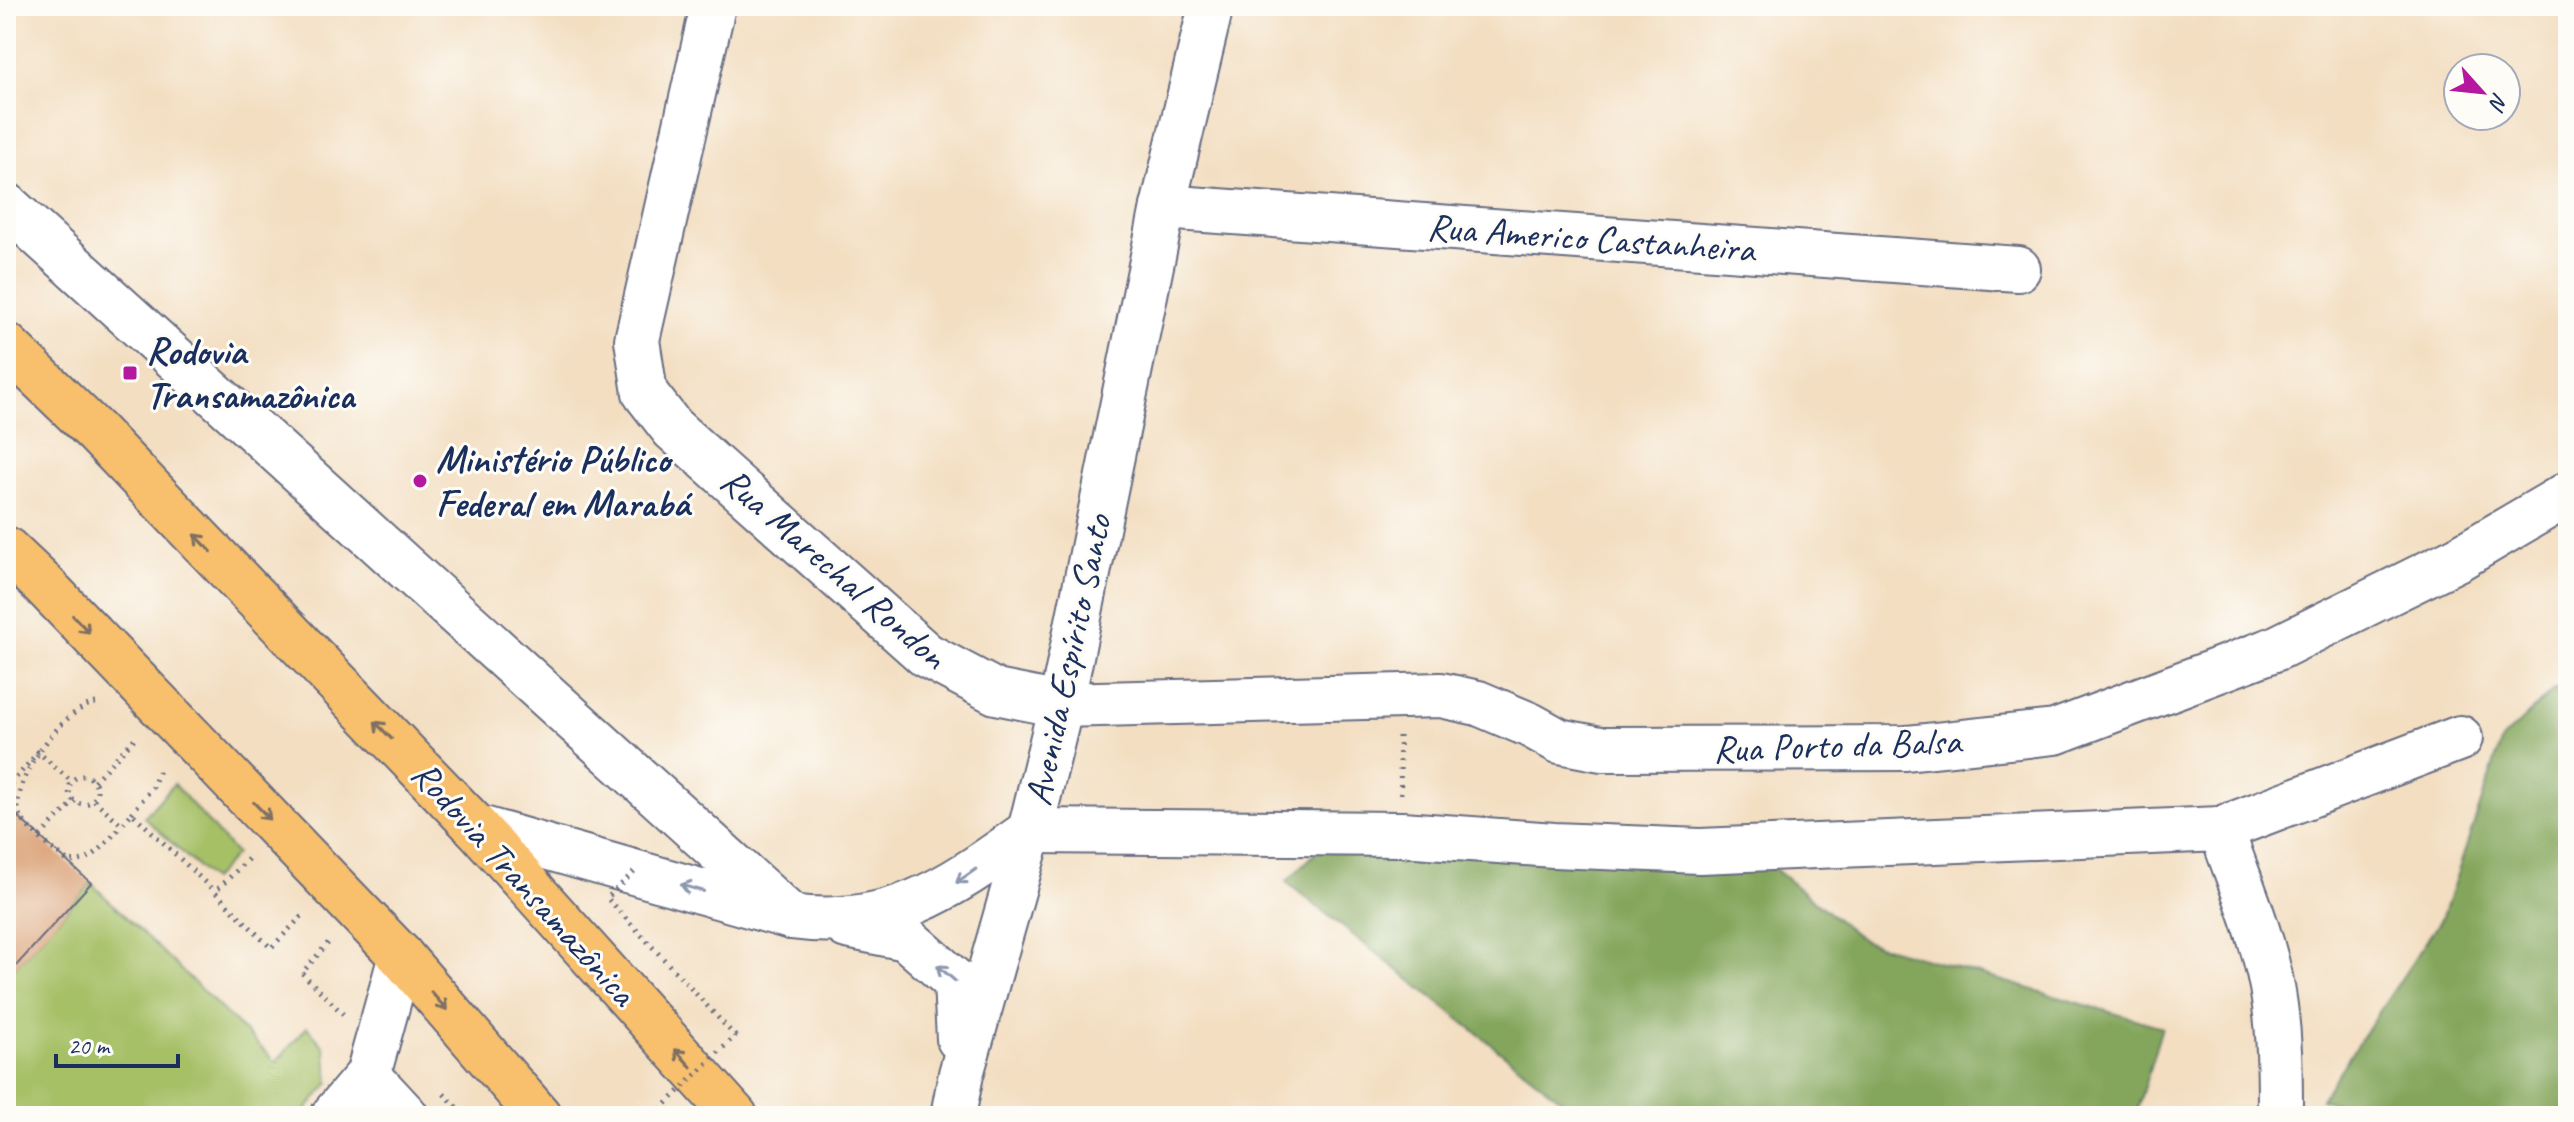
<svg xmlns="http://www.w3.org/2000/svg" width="2574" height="1122" font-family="Caveat,sans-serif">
  <rect width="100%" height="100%" fill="#fdfcf7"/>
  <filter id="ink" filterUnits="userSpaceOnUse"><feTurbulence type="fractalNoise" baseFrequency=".0125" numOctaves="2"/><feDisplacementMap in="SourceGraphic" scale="16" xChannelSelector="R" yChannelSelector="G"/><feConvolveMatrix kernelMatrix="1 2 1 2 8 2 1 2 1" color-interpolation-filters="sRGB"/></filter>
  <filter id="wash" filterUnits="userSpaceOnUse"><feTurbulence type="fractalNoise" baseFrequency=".006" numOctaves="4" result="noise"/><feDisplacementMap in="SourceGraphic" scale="32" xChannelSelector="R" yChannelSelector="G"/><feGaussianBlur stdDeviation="1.8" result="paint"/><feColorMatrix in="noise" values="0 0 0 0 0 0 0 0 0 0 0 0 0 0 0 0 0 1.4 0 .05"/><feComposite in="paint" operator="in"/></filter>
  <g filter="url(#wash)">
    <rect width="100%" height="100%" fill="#f3dec1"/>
    <!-- green -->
    <g fill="#a6c066" stroke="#607862" stroke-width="2">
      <path d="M174,784L236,854L212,880L144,817Z"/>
      <path d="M91,883L276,1062L307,1027L325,1048L329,1083L301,1116H6V977Z"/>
    </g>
    <!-- forest -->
    <g fill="#84a65b" stroke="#506a5c" stroke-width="2">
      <path d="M2568,685V1116H2369L2321,1099L2443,916L2502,740L2554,689Z"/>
      <path d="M1336,833L1750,849L1864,941L2162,1027L2135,1116H1582L1286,882Z"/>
    </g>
    <g id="blocks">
      <!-- building -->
      <path fill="#dca57d" d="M6,806L91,883L6,977Z"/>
    </g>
  </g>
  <g filter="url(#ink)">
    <use href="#blocks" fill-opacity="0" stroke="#676c81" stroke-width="2"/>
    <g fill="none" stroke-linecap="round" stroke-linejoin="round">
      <!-- minor casing -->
      <g stroke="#676c81" stroke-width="48">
        <g id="minor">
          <path d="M713,6L637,340L645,393L673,429L926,655L996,692L1061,705L1441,695L1478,703L1530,725L1559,741L1601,749L1906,748L2055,732L2277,648L2459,558L2568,494"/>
          <path d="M6,205L791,917"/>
          <path d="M1163,207L2018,269"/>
          <path d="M476,827L791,917C893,931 952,886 1030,831"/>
          <path d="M2221,829C2239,881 2262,933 2272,987C2280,1030 2280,1073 2280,1116"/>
          <path d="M1030,831L1402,834L1554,845L1700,851L2221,829L2460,738"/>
          <path d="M847,926L906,938L956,982L959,1039"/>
          <path d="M368,1075L406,1116"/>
          <path d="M333,1116L368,1075L401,956"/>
          <path d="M953,1116L961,1074L1030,831L1061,705L1163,207L1211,6"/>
        </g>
      </g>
      <!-- trunk casing -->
      <g stroke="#676c81" stroke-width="48">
        <g id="trunk">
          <path d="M6,345L95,431L476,827L735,1116"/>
          <path d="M6,549L44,585L401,956L539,1116"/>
        </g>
      </g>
      <!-- path -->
      <g stroke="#676c81" stroke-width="5" stroke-dasharray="2 6" stroke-linecap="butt">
        <path d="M96,703C65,706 10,781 19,813C24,828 54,849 67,861C93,865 106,842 122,825"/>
        <path d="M1399,736L1401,794"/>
        <circle cx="83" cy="790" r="14"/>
        <path d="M94,781L135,738"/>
        <path d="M6,790L38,752L72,782"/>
        <path d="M94,800L122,825L132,813L215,892"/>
        <path d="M132,813L153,787L160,767"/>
        <path d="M40,836L75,801"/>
        <path d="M248,859L215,892L271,948L302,916"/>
        <path d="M328,943L302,973L343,1014"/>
        <path d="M444,1094L465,1116"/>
      </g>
      <!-- minor -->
      <use href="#minor" stroke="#fff" stroke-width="44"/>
      <!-- trunk -->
      <use href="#trunk" stroke="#f8bf6c" stroke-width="44"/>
      <!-- path-bridge -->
      <path stroke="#676c81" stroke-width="5" stroke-dasharray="2 6" stroke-linecap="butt" d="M634,872L607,898L735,1036L654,1116"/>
    </g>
    <!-- one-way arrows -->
    <defs><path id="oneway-shaft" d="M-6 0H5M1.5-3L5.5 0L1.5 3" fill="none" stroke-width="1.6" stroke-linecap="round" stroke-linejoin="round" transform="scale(2)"/></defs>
    <g stroke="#7e7064">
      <use href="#oneway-shaft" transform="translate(203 543) rotate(-134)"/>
      <use href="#oneway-shaft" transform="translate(81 624) rotate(46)"/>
      <use href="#oneway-shaft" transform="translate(383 730) rotate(-134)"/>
      <use href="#oneway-shaft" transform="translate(262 811) rotate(46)"/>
      <use href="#oneway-shaft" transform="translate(439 1001) rotate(49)"/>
      <use href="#oneway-shaft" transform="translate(683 1058) rotate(-132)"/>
    </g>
    <g stroke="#8d97ae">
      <use href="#oneway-shaft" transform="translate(966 876) rotate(145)"/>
      <use href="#oneway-shaft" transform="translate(692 888) rotate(-164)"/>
      <use href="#oneway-shaft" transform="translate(946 973) rotate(-139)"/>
    </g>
  </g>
  <!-- markers -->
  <g fill="#b5179e" stroke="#fdfcf7" stroke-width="3">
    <rect x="122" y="365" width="16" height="16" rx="4"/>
    <circle cx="420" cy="481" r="8"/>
  </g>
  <g text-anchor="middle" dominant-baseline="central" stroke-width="6" stroke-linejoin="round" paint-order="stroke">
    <!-- street labels -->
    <g font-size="38" fill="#1b2f5e" stroke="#fdfcf7">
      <text transform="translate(1591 238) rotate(4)">Rua Americo Castanheira</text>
      <text transform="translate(834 568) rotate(41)">Rua Marechal Rondon</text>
      <text transform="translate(1068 660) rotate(-78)">Avenida Espírito Santo</text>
      <text transform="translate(1837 745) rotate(-2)">Rua Porto da Balsa</text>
      <text transform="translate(524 883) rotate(48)">Rodovia Transamazônica</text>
    </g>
    <!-- poi labels -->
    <g font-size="38" font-weight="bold" fill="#1b2f5e" stroke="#fdfcf7" text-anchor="start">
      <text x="146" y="351">Rodovia<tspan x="146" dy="44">Transamazônica</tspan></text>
      <text x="436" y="459">Ministério Público<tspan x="436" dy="44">Federal em Marabá</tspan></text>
    </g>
  </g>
  <!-- margin -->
  <rect width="2574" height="1122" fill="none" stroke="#fdfcf7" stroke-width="32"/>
  <!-- north arrow -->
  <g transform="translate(2482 92) rotate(117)"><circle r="38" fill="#fdfcf7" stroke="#a3aaba" stroke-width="2"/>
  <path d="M0-6L14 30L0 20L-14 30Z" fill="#b5179e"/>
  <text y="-12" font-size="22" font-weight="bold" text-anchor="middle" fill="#1b2f5e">N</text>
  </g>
  <!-- scale -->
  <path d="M56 1054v12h122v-12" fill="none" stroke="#1b2f5e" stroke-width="4"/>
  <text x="68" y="1054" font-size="24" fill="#1b2f5e" stroke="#fdfcf7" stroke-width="6" paint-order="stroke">20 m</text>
</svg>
